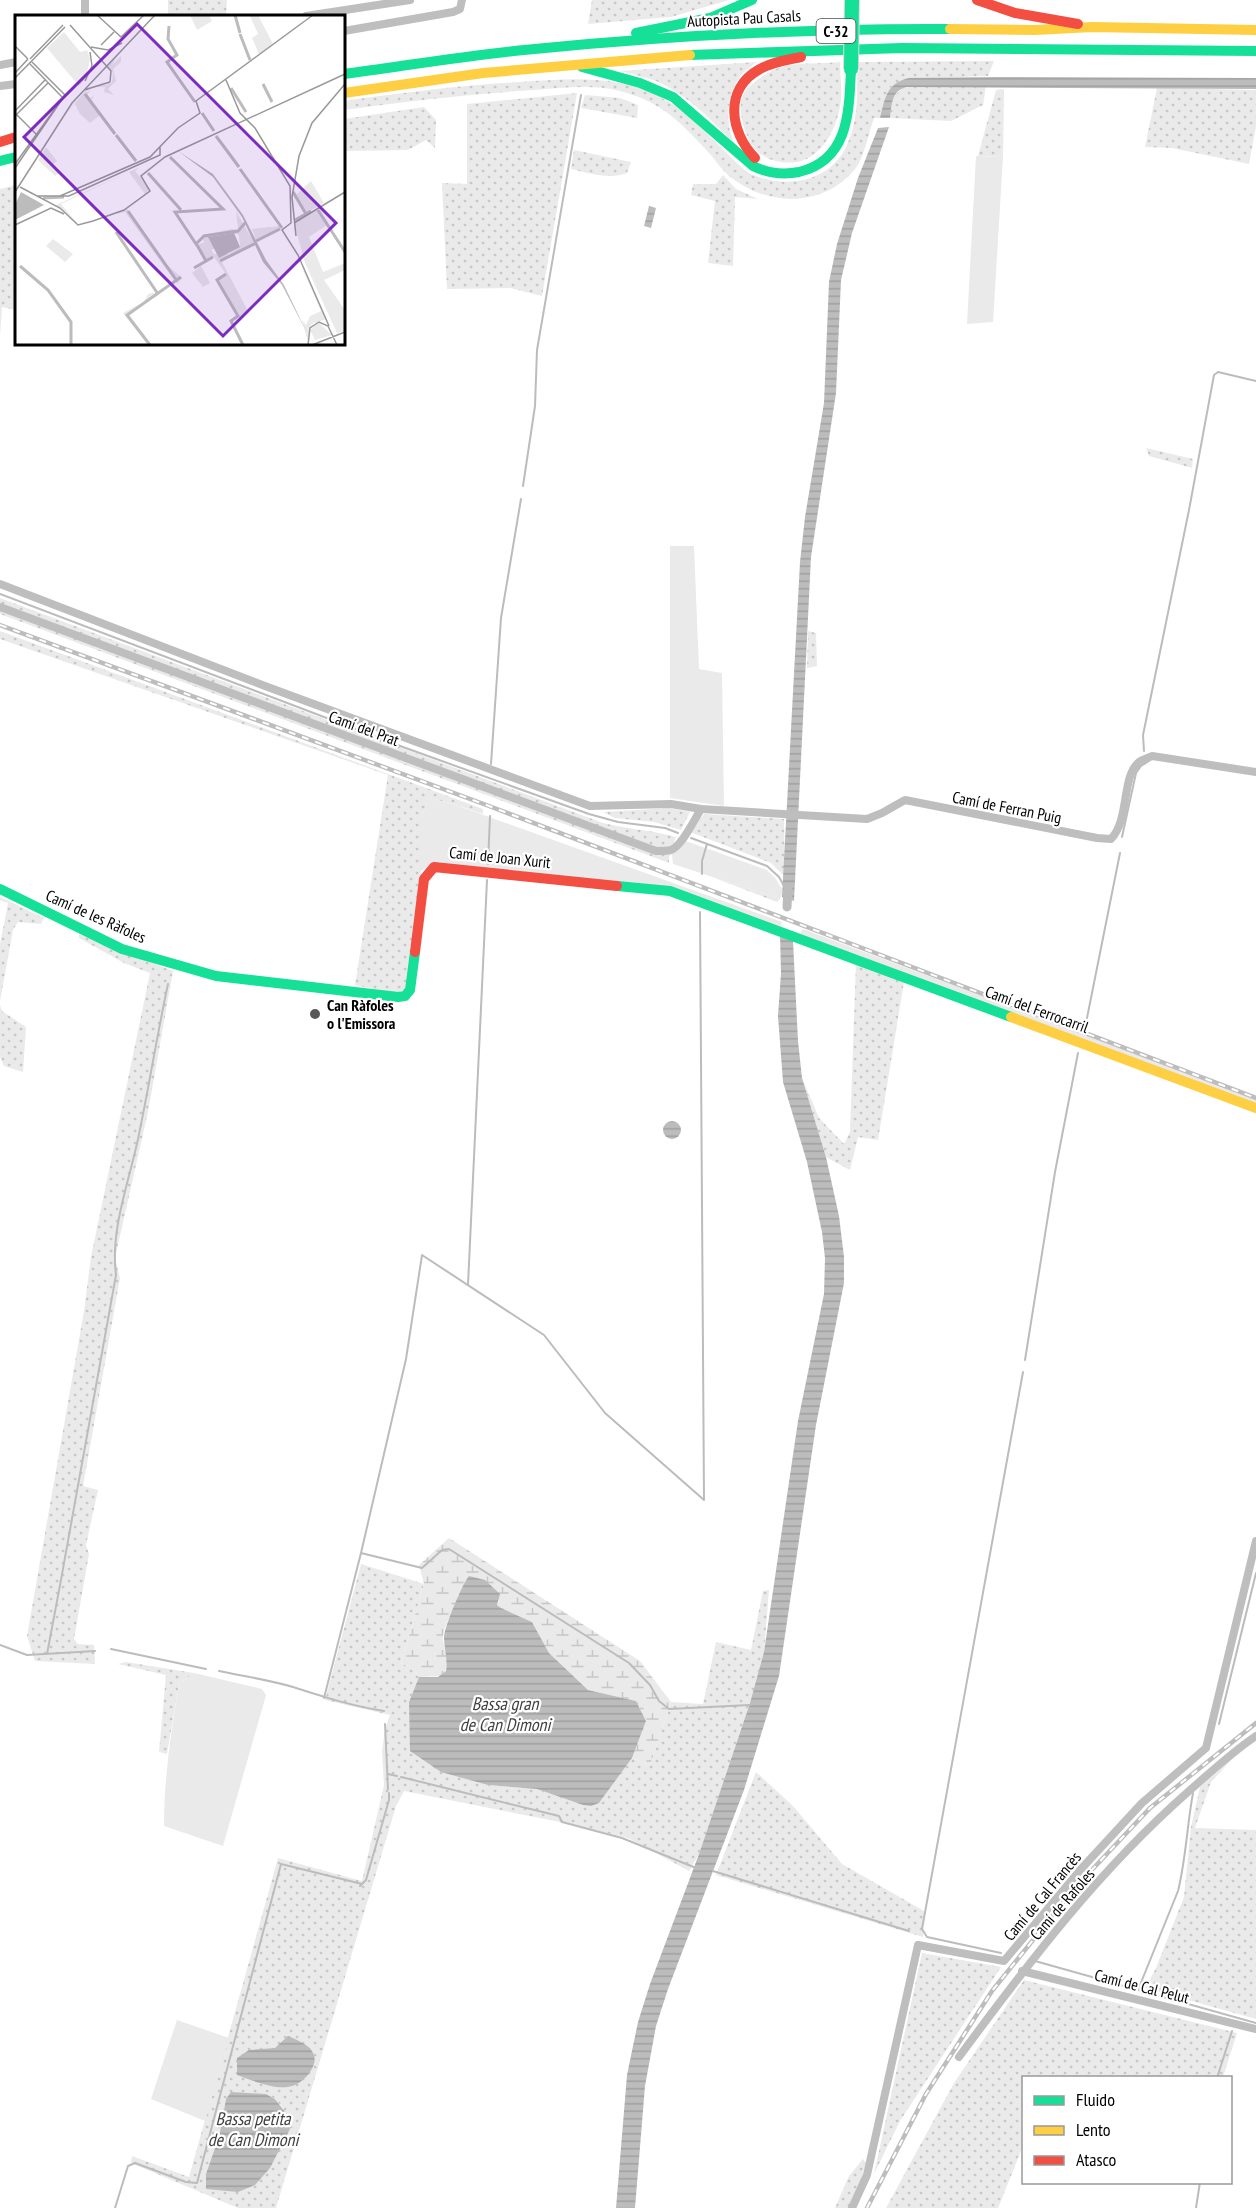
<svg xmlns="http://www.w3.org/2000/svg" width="1256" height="2208" font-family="'PT Sans Narrow',sans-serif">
  <defs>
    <pattern id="grass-dots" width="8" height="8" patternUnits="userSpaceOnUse" patternTransform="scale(1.5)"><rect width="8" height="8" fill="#eaeaea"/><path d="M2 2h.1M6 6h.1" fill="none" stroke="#c7c7c7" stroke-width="1.8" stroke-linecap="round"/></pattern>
    <pattern id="wetland-marsh" width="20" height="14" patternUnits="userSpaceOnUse" patternTransform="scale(1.5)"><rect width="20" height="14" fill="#eaeaea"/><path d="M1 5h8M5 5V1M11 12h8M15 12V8" fill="none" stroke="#c7c7c7"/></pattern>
    <pattern id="water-rules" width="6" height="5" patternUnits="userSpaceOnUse" patternTransform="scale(1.5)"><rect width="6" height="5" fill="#bcbcbc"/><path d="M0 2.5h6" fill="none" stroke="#a0a0a0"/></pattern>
  </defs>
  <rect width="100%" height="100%" fill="#fff"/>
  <!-- grass -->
  <g fill="url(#grass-dots)" fill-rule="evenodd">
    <path d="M168,0H227L226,16H168Z"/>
    <path d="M592,0H729L671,17L588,24Z"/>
    <path d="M994,61L988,76L907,79L891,87L887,118H874C869,132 864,158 855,169C825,206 773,207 736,181C726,175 718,164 711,155C682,124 663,102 620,91C592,84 562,88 534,90C470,94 407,101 344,110V101C402,93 461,85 520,82C567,79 614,74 658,96C693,113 718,147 747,172C784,191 834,183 849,140C859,115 857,88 857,62Z"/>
    <path d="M757,62C752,66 746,69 742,74C726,93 724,125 736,146C713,121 688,95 656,81C645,77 632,74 620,71Z"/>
    <path d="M840,62C840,74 842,87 841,99C839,124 824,157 797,162C783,164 769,161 758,152C746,142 735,108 744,93C751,82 769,71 781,67C797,62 823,64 840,62Z"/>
    <path d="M986,86L983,105L951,121L890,118L891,99L904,87Z"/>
    <path d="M1157,88L1256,90V126L1249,164L1172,148L1145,147Z"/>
    <path d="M1002,89L1004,90L1003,157L978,156L996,90Z"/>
    <path d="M577,93L542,296L510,288L447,289L442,183L467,184V104Z"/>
    <path d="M585,95L620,98L638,105L637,118L581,108Z"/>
    <path d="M424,107L436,120L435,148L426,140L408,150L344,151V119Z"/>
    <path d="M574,150L631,162L627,173C610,180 588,173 571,169Z"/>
    <path d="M723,175L736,189L758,199L735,197L733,266L708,263L715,201L691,195L693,184H716Z"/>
    <path d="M16,185V310L2,307L0,336V189Z"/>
    <path d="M1146,448L1193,459L1192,468L1149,456Z"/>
    <path d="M0,598L603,823C627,829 652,830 676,837L669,857V863L0,614Z"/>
    <path d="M0,631L483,809V814L450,803L429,798L421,818V888L409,987L396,994L355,985L388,775L0,639Z"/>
    <path d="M808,631L816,633L817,666L807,668Z"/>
    <path d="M669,808L690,812L681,830L654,822L615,818L603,812Z"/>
    <path d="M704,814L784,819L785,877L771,863L690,832Z"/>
    <path d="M707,875L780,899L777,902Z"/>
    <path d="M0,897L44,918L41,924L18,922L13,930L0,1001V944L8,903L0,900Z"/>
    <path d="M79,934L173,971L148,1112L115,1258L120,1278L83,1486L98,1490L86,1545L89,1554L74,1639L78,1644L94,1645L95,1664L35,1661L27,1636L84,1311L91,1257L150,973L124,963L79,938Z"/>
    <path d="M856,963L904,982L878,1140L858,1137L850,1170L826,1157L802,1078L819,1118L844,1144L850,1132Z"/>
    <path d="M0,1005L2,1011L26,1027L23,1072L4,1066L0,1057Z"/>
    <path d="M361,1564L424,1584L401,1663L415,1670L419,1677L409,1702L488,1785L537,1789L583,1805L599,1803L632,1758L650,1765L671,1702L703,1704L716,1642L751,1650L763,1591L769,1590L764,1652L760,1668L750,1703L699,1854L689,1871L628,1838L560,1822L404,1791L396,1806L276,2208H238L131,2163L132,2156L189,2177L278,1858L362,1881L384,1785L382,1752L385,1729L390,1715L325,1700ZM266,2094L275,2099L284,2109L219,2137L226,2099Z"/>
    <path d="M126,1662L194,1673L179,1684L167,1754L159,1752L166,1675L118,1664Z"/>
    <path d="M1233,1758L1211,1782L1195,1828L1256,1830V2019L1145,1988L1156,1968L1184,1897L1191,1827L1200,1787Z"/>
    <path d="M756,1772L793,1806L842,1864L924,1911L923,1937L716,1875Z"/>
    <path d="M922,1953L1001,1967L900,2121L874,2174Z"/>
    <path d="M1024,1980L1237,2033L1223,2077L1024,2078L1023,2146L998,2208H886L954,2083Z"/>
    <path d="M863,2159L866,2163L852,2208H835L849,2176Z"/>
  </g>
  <!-- wetland -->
  <path fill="url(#wetland-marsh)" d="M449,1538L640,1661L671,1702L650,1765L632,1758L646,1721L636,1701L588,1690L549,1653L532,1622L501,1608L497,1605L499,1601L458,1595C455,1606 445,1625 443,1635C442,1649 453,1663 442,1676L419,1677L415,1670L401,1663L424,1584L419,1565Z"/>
  <!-- green -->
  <g fill="#eaeaea">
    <path d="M976,156L1003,157L993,322L967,324Z"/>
    <path d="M670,546H694L699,669L722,673L724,806L670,798Z"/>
    <path d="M429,798L450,803L782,922L781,927L668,888L433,863L420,872L421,818Z"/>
    <path d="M686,841L767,870L776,879L783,891L780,899L673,864L672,854Z"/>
    <path d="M803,929L1256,1099V1105L799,935Z"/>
    <path d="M194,1673L262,1689L266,1695L223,1846L164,1826C164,1777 171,1732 179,1684Z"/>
    <path d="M177,2020L229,2038L205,2121L151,2099Z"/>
  </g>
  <!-- water -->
  <g fill="url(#water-rules)">
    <path d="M996,77L1256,78V89L906,87C891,92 892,104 890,118H880C885,99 886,83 909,78Z"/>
    <path d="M889,127L852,233L841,280L836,393L811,557L794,901L782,897L800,562L805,517L824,403L829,282L837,244L858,178L878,128Z"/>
    <path d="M649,206L656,208L651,228L644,226Z"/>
    <path d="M780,935L793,941L798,1041L802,1078L826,1157L839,1216L844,1257V1283L816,1425L779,1676L744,1790L668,1989L656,2026L645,2086L635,2208H616L627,2075L638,2022L650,1984L699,1854L750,1703L764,1652L798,1421L824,1294L825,1258L822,1232L807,1162L783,1082L778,1016L781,973Z"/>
    <circle cx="672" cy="1130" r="9"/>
    <path d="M469,1576L485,1580L500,1594L497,1605L501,1608L532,1622L549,1653L588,1690L636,1701L646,1721L632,1758L599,1803L591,1806L583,1805L537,1789L488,1785L441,1772L410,1751L409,1702L419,1677H438L446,1671C448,1659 444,1649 444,1637C444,1628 462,1584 469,1576Z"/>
    <path d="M288,2036C308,2044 325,2054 307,2076C303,2080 297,2085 292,2086C277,2091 251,2080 237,2075V2058L249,2050L275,2048Z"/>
    <path d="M231,2092L266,2094L275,2099L290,2118V2129L270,2168L255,2185L238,2192L206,2189V2174L219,2137L226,2099Z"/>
  </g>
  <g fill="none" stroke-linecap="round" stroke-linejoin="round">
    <!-- stream -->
    <g stroke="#bcbcbc" stroke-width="2">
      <path d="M523,486L535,406L537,350L581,95"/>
      <path d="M0,594L403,747L589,814L618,822L665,828L678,833"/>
      <path d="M1144,751L1143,735L1189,510L1214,375L1218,372L1256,381"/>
      <path d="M491,764L501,618L521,499"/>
      <path d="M1122,837L1136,773L1141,766L1149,761"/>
      <path d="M691,838L767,866L779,877L784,886"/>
      <path d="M488,864L490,816"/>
      <path d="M702,874V861L707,844"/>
      <path d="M700,912L704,1500L605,1413L544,1335L422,1255L406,1359L361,1553L422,1568L442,1550L449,1549L629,1663L650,1685L659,1701L669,1709L750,1705"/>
      <path d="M1087,1018L1120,853"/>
      <path d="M468,1285L487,880"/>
      <path d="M1025,1360L1055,1172L1078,1053"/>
      <path d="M0,1645L27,1655L95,1651"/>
      <path d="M111,1649L206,1669"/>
      <path d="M47,1654C71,1528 94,1402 116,1275C110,1230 129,1182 138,1139C149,1087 157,1035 168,984"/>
      <path d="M219,1671C243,1676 269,1680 293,1687C324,1697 352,1706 384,1711"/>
      <path d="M324,1698L361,1553"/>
      <path d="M385,1724L388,1789"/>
      <path d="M1219,1724L1256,1573"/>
      <path d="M388,1774L397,1776"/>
      <path d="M401,1777L559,1816L562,1822L622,1838L696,1868"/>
      <path d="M713,1871L909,1931"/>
      <path d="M360,1886L366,1880L389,1800V1793"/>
      <path d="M1001,1953L927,1937L922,1929L1023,1372"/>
      <path d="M1035,1961L1256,2023"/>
      <path d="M1138,1990L1178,1891C1186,1859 1187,1825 1193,1793"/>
      <path d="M1217,2078L1232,2031"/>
      <path d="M115,2208L128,2166L135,2163L186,2182L197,2183L281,1864L362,1884"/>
      <path d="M1196,2208L1200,2182"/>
    </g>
    <!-- canal -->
    <path stroke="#bcbcbc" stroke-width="9" d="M787,907L788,887"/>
    <!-- street -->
    <g stroke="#bebebe" stroke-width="8">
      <path d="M85,16V0"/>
      <path d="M306,16L410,0"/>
      <path d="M344,31L453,12L460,9L462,0"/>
      <path d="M0,65L16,62"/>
      <path d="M0,86L16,84"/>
      <path d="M0,584L265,686L590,806L671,804L701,809L867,819L882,813L905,800L1097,838L1111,839C1130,819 1121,777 1139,762C1143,759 1148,758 1152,756L1256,772"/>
      <path d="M0,607L656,851C661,851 667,851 671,850C682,846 694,820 701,809"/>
      <path d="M1022,1971L1256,2029"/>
      <path d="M959,2057C1029,1962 1100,1869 1189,1791C1211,1772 1232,1752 1256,1736"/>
      <path d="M852,2208L867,2175L918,1945L1004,1961L1081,1869L1142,1803L1206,1748L1256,1541"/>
    </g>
    <!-- fast -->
    <g stroke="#16e098" stroke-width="10">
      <path d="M636,33L710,18L752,0"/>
      <path d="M690,55L902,48L1256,51"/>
      <path d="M582,67L640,83L673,97L753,166C767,173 783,175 799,172C849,160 849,112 851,69"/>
      <path d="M344,74C404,66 464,56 524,50C666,36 808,28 950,29"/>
      <path d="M0,161L16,157"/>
      <path d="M617,886L670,891L1011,1017"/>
      <path d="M0,889L122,949L216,976L398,997L405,996L410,990L415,952"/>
    </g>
    <!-- slow -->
    <g stroke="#ffcf43" stroke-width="10">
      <path d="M950,29L1035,30L1092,27L1256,30"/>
      <path d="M344,93L483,73L690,55"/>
      <path d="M1011,1017L1256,1108"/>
    </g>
    <!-- jam -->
    <g stroke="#f24e42" stroke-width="10">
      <path d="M977,0L1015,13L1078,24"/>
      <path d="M0,142L16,137"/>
      <path d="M755,158C730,132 723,89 760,69C772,62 787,60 801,57"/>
      <path d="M415,952L424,879L434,867L617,886"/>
    </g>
    <!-- rail casing -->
    <g stroke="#bdbdbd" stroke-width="4.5">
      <g id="rail">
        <path d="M0,625L489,806L1256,1098"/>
        <path d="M867,2208L926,2094L992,1991L1074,1889L1150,1808L1256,1723"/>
      </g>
    </g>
    <!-- rail -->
    <use href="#rail" stroke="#fff" stroke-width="2" stroke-dasharray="7" stroke-linecap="butt"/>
    <!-- fast-bridge casing -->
    <g stroke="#dbdbdb" stroke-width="16" stroke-linecap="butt">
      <path id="fast-bridge" d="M851,69L852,0"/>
    </g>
    <!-- fast-bridge -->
    <use href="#fast-bridge" stroke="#16e098" stroke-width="14"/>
  </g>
  <!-- markers -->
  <circle fill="#595959" stroke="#fff" stroke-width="2" cx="315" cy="1014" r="6"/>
  <g text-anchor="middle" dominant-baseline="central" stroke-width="4.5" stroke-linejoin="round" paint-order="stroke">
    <!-- shield labels -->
    <rect fill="#fff" stroke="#4c4c4c" stroke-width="1.5" x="816.5" y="19" width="39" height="24" rx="4.5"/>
    <g font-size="15" font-weight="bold" fill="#000">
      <text x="836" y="31">C-32</text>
    </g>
    <!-- street labels -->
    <g font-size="16" fill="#000" stroke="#fff">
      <text transform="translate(744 18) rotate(-3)">Autopista Pau Casals</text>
      <text transform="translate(364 728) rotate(20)">Camí del Prat</text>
      <text transform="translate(1007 807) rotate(11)">Camí de Ferran Puig</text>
      <text transform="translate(500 857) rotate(6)">Camí de Joan Xurit</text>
      <text transform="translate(96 916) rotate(24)">Camí de les Ràfoles</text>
      <text transform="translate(1037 1009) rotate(20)">Camí del Ferrocarril</text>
      <text transform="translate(1042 1896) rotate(-50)">Camí de Cal Francès</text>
      <text transform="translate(1062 1904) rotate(-49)">Camí de Rafoles</text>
      <text transform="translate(1142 1986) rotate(14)">Camí de Cal Pelut</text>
    </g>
    <!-- poi labels -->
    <g font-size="16" font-weight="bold" fill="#000" stroke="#fff" text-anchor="start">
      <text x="327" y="1005">Can Ràfoles<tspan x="327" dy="18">o l'Emissora</tspan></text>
    </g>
    <!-- water labels -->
    <g font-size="18" font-style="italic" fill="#414141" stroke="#fff">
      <text x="505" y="1703">Bassa gran<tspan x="505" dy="21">de Can Dimoni</tspan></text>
      <text x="253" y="2118">Bassa petita<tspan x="253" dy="21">de Can Dimoni</tspan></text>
    </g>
  </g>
  <!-- overview -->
  <g transform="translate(15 15)">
    <rect width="330" height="330" fill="#fff"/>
    <path d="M243,0L258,29L244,39L237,23L243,19L235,1ZM49,17L65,37L72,35L75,44L71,63L64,71L32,33ZM104,38L97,50L106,41V47L98,54L101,66L93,74L99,80L89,77L90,72H78L69,78L77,75L71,80L74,84L80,80L75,86L85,100L75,108L65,99L60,89L66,82L46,104L71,75L80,71L92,70L97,67L98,58L92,51ZM31,132L42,146L37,150L44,158L40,161L23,145ZM125,152L120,156L135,174L130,179L114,157L46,189L62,208L41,190ZM296,166L309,188L291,198L278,175L282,179ZM112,194L150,248L167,263L162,269L110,197L101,199ZM303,194L312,210L294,222L308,257L330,248V255L309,265L330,295V316L322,318L290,248L279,208ZM221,196L240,229L207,247L234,298L216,305L222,301L201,264L211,259L199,242L191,246L182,230L190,227L199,239H214L225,231ZM264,211L266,213L242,227L237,214ZM38,224L58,239L50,247L31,231ZM281,239L312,304L296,309L293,327L287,305L291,310L295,301L306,296ZM144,277L113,302L133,330L108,298L129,287L133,279ZM304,308L317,320L300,325L295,315Z" fill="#eaeaea"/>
    <path d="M175,0H194L197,6L182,15Z" fill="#eaeaea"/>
    <path d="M216,214L223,215L227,223L222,219L197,221L194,224L200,233L195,236L188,225V220Z" fill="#eaeaea"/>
    <path d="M186,251L195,268L188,272L177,258Z" fill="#eaeaea"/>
    <path d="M163,136L198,159L228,200L251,245L269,270L292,318L267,270L248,247L227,202L198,162ZM6,177L29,190L0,205V190ZM219,218L225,232L204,243L193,222Z" fill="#bcbcbc"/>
    <path fill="none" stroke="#bcbcbc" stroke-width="3" d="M220,0L225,18M154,11L153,24L162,40L152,47L180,87M225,19L235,45M248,69L257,87M216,73L231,97M70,79L100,119M187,98L199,116M101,120L121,146M201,121L224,152M155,142L208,194L160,197L181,229L189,221L223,216L231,207M225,154L267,213M133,158L166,195M278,177L291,199M28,183L49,182M303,195L330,237M113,196L162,266M280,205L296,196M101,217L143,279M241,226L265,214M182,230L191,246M205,246L241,228M5,251L33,275L56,307V330M179,253L198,242M211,259L202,265L223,301L216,306L228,330M135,330L112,300L166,262"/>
    <path fill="none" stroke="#999" stroke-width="1.5" d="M82,0L106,22L129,0M55,10L96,56L95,67M86,30L99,17M0,31L13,44M76,32L93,35L107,28M15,44L48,10M17,47L50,80M15,49L47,82M0,58L13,44M0,63L50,12M211,65L225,98L240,113L275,171L276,208L267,215L283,240L314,311M70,66L77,51L75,37M69,75L95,67M0,96L30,65M0,98L22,120M0,101L33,68M0,149L50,80M0,153L50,80M5,172L45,193L63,210L78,206L109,195L135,176L126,161L150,142L330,59M0,177L57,88L140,0M23,181H54L145,140V132M45,181L135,142L163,113L185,98L181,86L298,0M279,208L330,177M0,210L36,193L49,199M281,221L277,182L284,141L297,108L330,69M293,330L295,313L304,307L313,311L322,330M297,330L330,317"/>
    <path fill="#7b2cbf" fill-opacity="0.15" stroke="#7b2cbf" stroke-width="3" d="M122,9L321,208L208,321L9,122Z"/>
    <rect width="330" height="330" fill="none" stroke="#000" stroke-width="3"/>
  </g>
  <!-- legend -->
  <rect x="1022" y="2076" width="210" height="108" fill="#ffffff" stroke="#999999" stroke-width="1.5"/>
  <rect x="1034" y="2096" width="30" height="9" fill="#16e098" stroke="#999999" stroke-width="1.5"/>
  <text x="1076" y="2106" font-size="18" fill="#000000">Fluido</text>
  <rect x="1034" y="2126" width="30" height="9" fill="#ffcf43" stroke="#999999" stroke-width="1.5"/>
  <text x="1076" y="2136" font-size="18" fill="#000000">Lento</text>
  <rect x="1034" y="2156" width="30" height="9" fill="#f24e42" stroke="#999999" stroke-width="1.5"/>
  <text x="1076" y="2166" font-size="18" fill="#000000">Atasco</text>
</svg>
